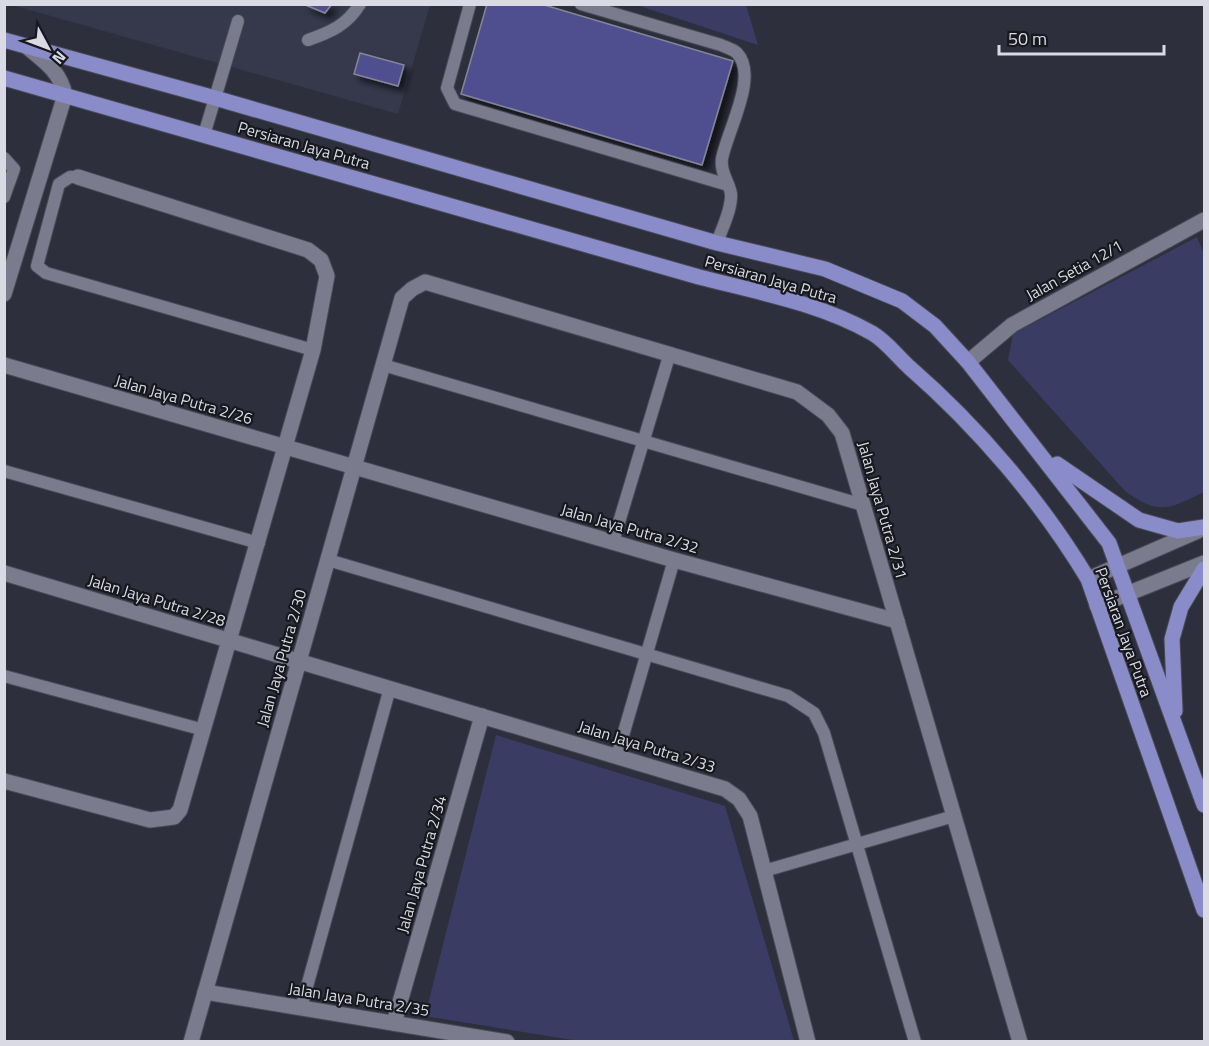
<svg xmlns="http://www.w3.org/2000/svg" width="1209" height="1046" font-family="'Titillium Web',sans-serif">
  <defs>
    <filter id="shadow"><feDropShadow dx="5.5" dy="5.5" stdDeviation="3" flood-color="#0009"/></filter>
  </defs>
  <rect width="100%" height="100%" fill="#2e2f3d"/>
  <!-- built -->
  <path fill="#36384c" d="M12,5H430L398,114Z"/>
  <!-- green -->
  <g fill="#3b3c64">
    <path d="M637,5H746L758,45Z"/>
    <path d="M1197,237L1204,254V492C1168,509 1160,516 1125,491L1008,360L1013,334Z"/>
    <path d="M496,735L725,806L794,1041H579L425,1016Z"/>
  </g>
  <!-- building -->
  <g fill="#4f4f90" stroke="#848697" stroke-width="1.5" filter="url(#shadow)">
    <path d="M303,4H332L325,13Z"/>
    <path d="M487,4H541L733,61L702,165L461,94Z"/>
    <path d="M360,53L404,65L398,86L354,74Z"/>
  </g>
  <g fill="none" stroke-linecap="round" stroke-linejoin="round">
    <!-- service casing -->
    <g stroke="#494a56" stroke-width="14">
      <g id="service">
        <path d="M470,4L447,88L455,104L728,185"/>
        <path d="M581,4L721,45C725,47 733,49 737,53C759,76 727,131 722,159C720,173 729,181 731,194C732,209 722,228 717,243"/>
        <path d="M308,40C331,32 347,25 360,4"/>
        <path d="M204,135L238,21"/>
        <path d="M4,158L14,169L4,197"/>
        <path d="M78,177H70L59,184L37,266L46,273L313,350"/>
        <path d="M383,365L863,505"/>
        <path d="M4,471L259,543"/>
        <path d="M613,542L670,353"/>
        <path d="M328,560L788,696L814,713L824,733L915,1042"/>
        <path d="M4,676L204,730"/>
        <path d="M617,756L674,560"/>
        <path d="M764,871L954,816"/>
        <path d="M301,1008L390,688"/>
      </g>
    </g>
    <!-- minor casing -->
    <g stroke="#494a56" stroke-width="17">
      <g id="minor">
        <path d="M4,294L65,95C60,71 44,61 26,46"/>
        <path d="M968,362L1012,325L1204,220"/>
        <path d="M4,365L674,560L897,621"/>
        <path d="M4,573L725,789L739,799L750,816L808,1042"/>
        <path d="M4,781L150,820L174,817L180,810L313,350L327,276L321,260L308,250L78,177"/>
        <path d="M205,992L507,1042"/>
        <path d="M394,1023L482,716"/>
        <path d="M191,1042L402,298L412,289L425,282L797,392L828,415L842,433L1020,1042"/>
      </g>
    </g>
    <!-- tertiary casing -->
    <g stroke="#494a56" stroke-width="17">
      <g id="tertiary">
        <path d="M1088,579L1198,531"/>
        <path d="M1097,606L1204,563"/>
      </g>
    </g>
    <!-- primary casing -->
    <g stroke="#494a56" stroke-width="17">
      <g id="primary">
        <path d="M4,40L215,98L717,243L825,269L902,301L935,326L968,362L1109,543L1204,805"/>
        <path d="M4,78L699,277C757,292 819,303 872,333C886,341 897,356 909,367C978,427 1041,501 1088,579L1204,910"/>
        <path d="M1057,464L1139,520L1178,531L1204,527"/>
        <path d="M1175,711L1172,639L1181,607L1204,569"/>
      </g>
    </g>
    <!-- service -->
    <use href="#service" stroke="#7a7b8c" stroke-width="12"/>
    <!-- minor -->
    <use href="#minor" stroke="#7a7b8c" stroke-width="15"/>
    <!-- tertiary -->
    <use href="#tertiary" stroke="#7a7b8c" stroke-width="15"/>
    <!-- primary -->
    <use href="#primary" stroke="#8a8cca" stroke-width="15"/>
  </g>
  <g text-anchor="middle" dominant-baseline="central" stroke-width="4.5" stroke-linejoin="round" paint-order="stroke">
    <!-- street labels -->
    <g font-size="16" fill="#d9dae3" stroke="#17181e">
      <text transform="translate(304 145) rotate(16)">Persiaran Jaya Putra</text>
      <text transform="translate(1074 270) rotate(-29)">Jalan Setia 12/1</text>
      <text transform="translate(771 279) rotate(16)">Persiaran Jaya Putra</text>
      <text transform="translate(184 399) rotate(16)">Jalan Jaya Putra 2/26</text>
      <text transform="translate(883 510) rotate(74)">Jalan Jaya Putra 2/31</text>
      <text transform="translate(630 528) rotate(16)">Jalan Jaya Putra 2/32</text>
      <text transform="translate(157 600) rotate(17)">Jalan Jaya Putra 2/28</text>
      <text transform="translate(1124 632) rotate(70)">Persiaran Jaya Putra</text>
      <text transform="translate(281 658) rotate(-74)">Jalan Jaya Putra 2/30</text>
      <text transform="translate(647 746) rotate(17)">Jalan Jaya Putra 2/33</text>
      <text transform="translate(421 864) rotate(-74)">Jalan Jaya Putra 2/34</text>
      <text transform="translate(359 999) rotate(9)">Jalan Jaya Putra 2/35</text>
    </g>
  </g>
  <!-- border -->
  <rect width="1209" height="1046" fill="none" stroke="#d9dae3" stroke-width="12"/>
  <!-- north arrow -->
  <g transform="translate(48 48) rotate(131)" stroke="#17181e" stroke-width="4.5" paint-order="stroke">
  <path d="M0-4.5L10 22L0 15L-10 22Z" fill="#d9dae3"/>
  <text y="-9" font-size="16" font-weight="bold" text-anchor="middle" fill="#d9dae3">N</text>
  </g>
  <!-- scale -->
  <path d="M999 45v9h165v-9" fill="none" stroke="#d9dae3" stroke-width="3"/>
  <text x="1008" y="45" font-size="18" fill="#d9dae3" stroke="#17181e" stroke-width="4.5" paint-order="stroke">50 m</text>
</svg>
